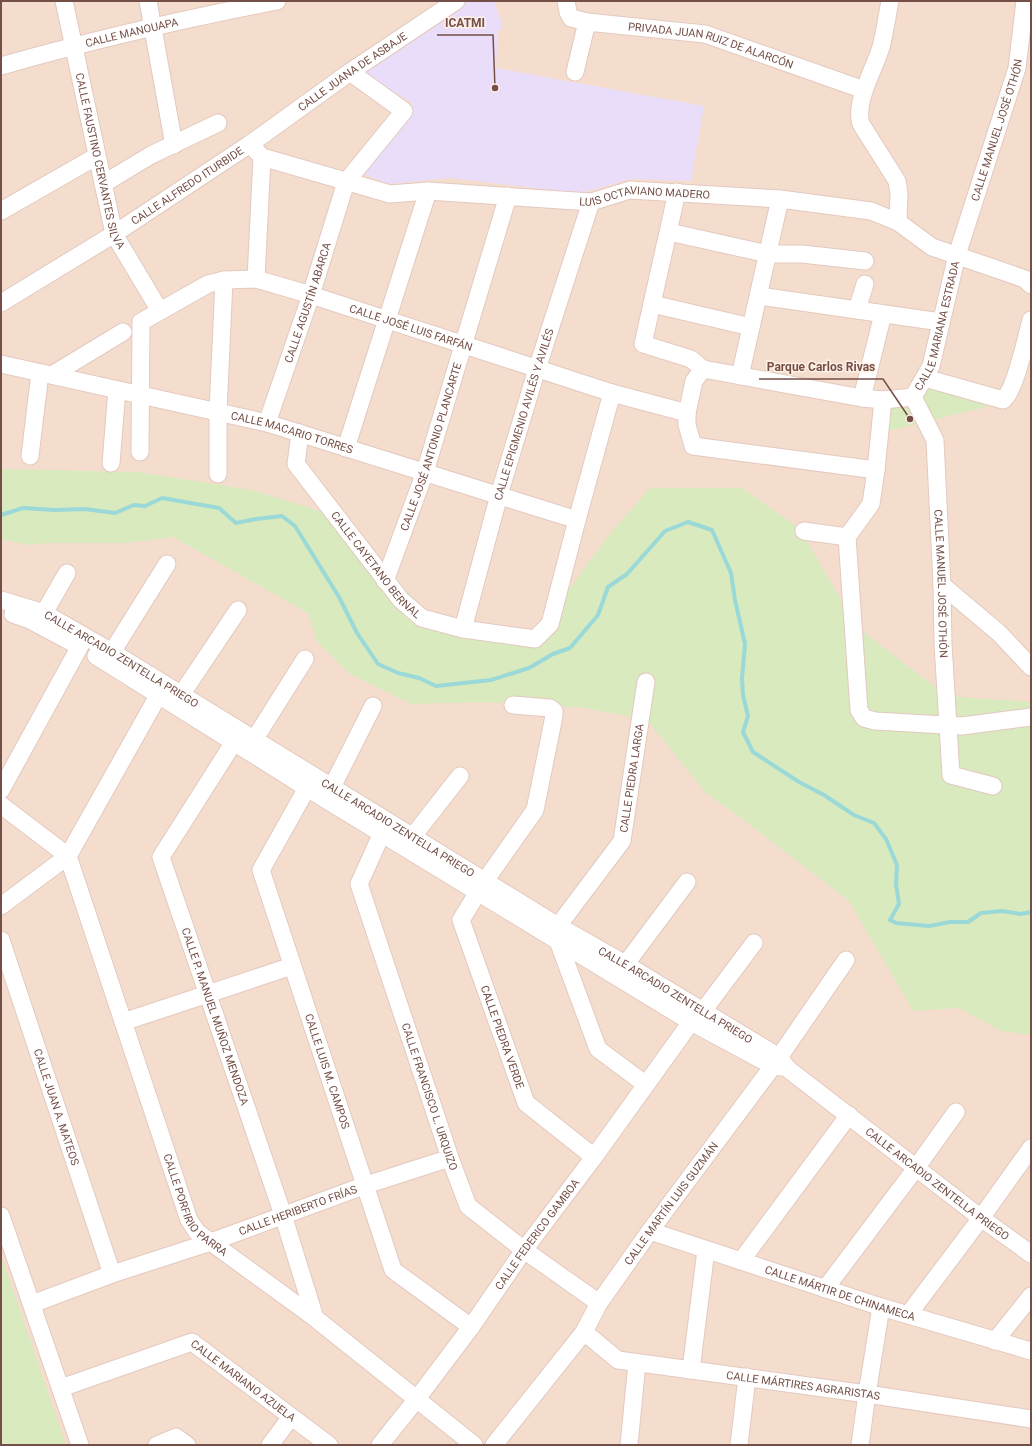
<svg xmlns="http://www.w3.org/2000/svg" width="1032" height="1446" font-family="Roboto,sans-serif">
  <rect width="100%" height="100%" fill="#fdece0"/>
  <!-- residential -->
  <rect fill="#f5ddce" x="1" y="1" width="1030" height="1444"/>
  <!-- education -->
  <path fill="#eaddf9" d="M468,1H494L503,28L498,31L496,68L704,106L691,181L630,179L596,189L578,193L449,178L388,184L359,172L413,111L411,102L362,73Z"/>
  <!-- green -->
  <g fill="#d8eabe">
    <path d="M927,378L998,404L879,433L883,401L912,399Z"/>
    <path d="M1,469L138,472L252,490L342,518L426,612L535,636L608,536L650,488H742L800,529L857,627L947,696L1031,702V1035L1001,1031L959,1008L913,1011L849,901L742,819L705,792L647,720L585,708L486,702L411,704L350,674L317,642L308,613L173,537L125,543H47L30,545L1,539Z"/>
    <path d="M1,1255L66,1445H1Z"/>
  </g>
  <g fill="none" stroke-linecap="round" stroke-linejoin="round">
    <!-- stream -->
    <path stroke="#9ad9d7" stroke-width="4" d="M1,515L23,508L54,510L85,509L115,513L134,505L145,506L162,498L219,508L236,523L256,519L282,516L295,526L339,597L357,633L378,664L398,673L419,678L436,686L491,680L529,668L553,654L570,648L598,615L608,587L627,574L665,531L688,522L712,530L731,573L735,600L745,644L742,679L743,695L748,716L743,732L753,752L799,782L824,795L854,815L874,823L886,839L897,865L896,884L899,904L890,920L896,923L929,926L950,922H968L981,913L1002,911L1021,914L1031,912"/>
    <!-- minor casing -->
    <g stroke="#e3c9bf" stroke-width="19">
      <g id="minor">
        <path id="s1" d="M64,1L114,234L160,311"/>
        <path d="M148,1L174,145"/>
        <path id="s2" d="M566,1L568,12L571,18L587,22L705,34L864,90"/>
        <path d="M890,1C887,16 885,32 881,47C875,68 854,102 861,124L897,181L899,193L898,222"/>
        <path id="s3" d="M1,66C92,40 184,19 277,1"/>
        <path d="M575,72L587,22"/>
        <path id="s4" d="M250,144L262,157L390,194L428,191L591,202L630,190L780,199L871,211L898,222L932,247L1025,279L1031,285"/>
        <path d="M103,184L151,155L218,123"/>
        <path d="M677,192L643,344L691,359L703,369"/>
        <path d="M1,211L97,156"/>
        <path d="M669,232L768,254H802L865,261"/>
        <path d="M256,279L262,157"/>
        <path d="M759,296L941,322"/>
        <path id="s5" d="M1,303L114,234L250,144L350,72L456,1"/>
        <path d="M652,304L751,327"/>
        <path d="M857,310L865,284"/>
        <path id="s6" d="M1,364L267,423L577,520"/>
        <path id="s7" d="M703,369L862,398L883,400L913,397L931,366L957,255L1017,68L1025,1"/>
        <path d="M703,369L694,381L687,413V425L693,446L876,470"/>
        <path d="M52,375L123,332"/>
        <path d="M740,376L780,199"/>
        <path d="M925,378L1003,400C1016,390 1026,337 1031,320"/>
        <path id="s8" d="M913,397L935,440L942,585L943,644L951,775L993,786"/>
        <path d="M862,398L883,314"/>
        <path id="s9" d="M267,423L311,295L346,182L404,111L350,72"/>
        <path id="s10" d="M300,433L296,464L401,600L422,618L463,629L535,639L550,624L577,520L612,393"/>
        <path d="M346,448L428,191"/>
        <path id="s11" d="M140,452L141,322L208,284L224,280L256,279L311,295L612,393L687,413"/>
        <path d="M30,456L40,373"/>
        <path d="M111,463L117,390"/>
        <path d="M218,474V412L224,280"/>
        <path d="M804,531L847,537L871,504L876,470L883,400"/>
        <path d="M847,537L859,710L864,718L875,721L962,726L1031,717"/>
        <path id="s12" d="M385,581L425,472L508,196"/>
        <path d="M942,585L999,633L1031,667"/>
        <path id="s13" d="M1,600L44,613L112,652L558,926L625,964L779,1057L788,1069L981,1218L1031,1254"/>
        <path d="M44,613L67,573"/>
        <path d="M13,614L30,620L75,644"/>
        <path id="s14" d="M463,629L499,495L537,369L591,202"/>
        <path d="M112,652L167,564"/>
        <path d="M96,656L307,788L691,1022L758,1058L773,1066L781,1067"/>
        <path d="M181,695L238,610"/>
        <path id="s15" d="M239,734L161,857L283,1215L315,1318"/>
        <path d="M254,740L305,659"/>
        <path d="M332,787L373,706"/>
        <path id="s16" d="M307,788L261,870L393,1270L471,1327"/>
        <path d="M1,790L80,646"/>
        <path d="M1,805L68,856"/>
        <path id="s17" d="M382,833L359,884L450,1158L468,1206L524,1250L599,1303"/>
        <path d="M413,836L460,776"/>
        <path id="s18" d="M68,856L189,1220L197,1232L315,1318L474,1445"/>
        <path d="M485,881L535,810L554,716V711L550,708L513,705"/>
        <path id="s19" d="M478,892L461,920L526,1103L594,1157"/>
        <path d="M1,906L68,856L158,696"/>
        <path id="s20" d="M558,926L622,841L646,682"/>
        <path id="s21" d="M1,940L112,1274"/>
        <path d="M558,941L598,1049L645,1084"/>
        <path d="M619,973L687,882"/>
        <path d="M703,1011L754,943"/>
        <path d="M123,1022L292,966"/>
        <path d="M1,1216L80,1445"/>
        <path id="s22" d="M650,1231L881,1307L1031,1351"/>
        <path d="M741,1261L849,1115"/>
        <path d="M825,1289L916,1168L956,1112"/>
        <path id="s23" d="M32,1304L112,1274L211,1242L366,1185L450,1158"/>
        <path d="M908,1315L981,1218L1031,1148"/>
        <path id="s24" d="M584,1332L618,1360L867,1394L1031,1419"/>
        <path d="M995,1341L1031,1296"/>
        <path d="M691,1370L706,1250"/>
        <path id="s25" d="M61,1388L192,1342L329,1445"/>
        <path d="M157,1445L176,1437L187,1445"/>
        <path d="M270,1445L291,1417"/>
        <path id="s26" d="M380,1445L416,1400L471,1327L524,1250L594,1157L691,1022"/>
        <path id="s27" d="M494,1445L584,1332L599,1303L650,1231L773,1066L846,960"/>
        <path d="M629,1445L637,1363"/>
        <path d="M739,1445L747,1377"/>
        <path d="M860,1445L867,1394L881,1307"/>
      </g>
    </g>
    <!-- minor -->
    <use href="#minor" stroke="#fff" stroke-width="17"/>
  </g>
  <g text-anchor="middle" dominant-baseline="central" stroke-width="3" stroke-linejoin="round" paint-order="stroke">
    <!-- street labels -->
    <g font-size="11" fill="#744f47" stroke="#fff1e7">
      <text stroke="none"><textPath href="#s3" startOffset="135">CALLE MANOUAPA</textPath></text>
      <text stroke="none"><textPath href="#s2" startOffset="161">PRIVADA JUAN RUIZ DE ALARCÓN</textPath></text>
      <text stroke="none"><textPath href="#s5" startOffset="421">CALLE JUANA DE ASBAJE</textPath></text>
      <text stroke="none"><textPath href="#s7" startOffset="494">CALLE MANUEL JOSÉ OTHÓN</textPath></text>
      <text stroke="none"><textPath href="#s1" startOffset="164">CALLE FAUSTINO CERVANTES SILVA</textPath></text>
      <text stroke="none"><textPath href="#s5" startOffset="220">CALLE ALFREDO ITURBIDE</textPath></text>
      <text stroke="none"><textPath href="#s4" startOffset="407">LUIS OCTAVIANO MADERO</textPath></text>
      <text stroke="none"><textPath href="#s9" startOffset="127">CALLE AGUSTÍN ABARCA</textPath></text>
      <text stroke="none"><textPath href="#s7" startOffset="289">CALLE MARIANA ESTRADA</textPath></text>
      <text stroke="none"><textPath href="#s11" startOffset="418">CALLE JOSÉ LUIS FARFÁN</textPath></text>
      <text stroke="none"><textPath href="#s14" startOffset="223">CALLE EPIGMENIO AVILÉS Y AVILÉS</textPath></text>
      <text stroke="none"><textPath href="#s6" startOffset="299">CALLE MACARIO TORRES</textPath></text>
      <text stroke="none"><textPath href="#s12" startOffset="142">CALLE JOSÉ ANTONIO PLANCARTE</textPath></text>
      <text stroke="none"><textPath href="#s10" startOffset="160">CALLE CAYETANO BERNAL</textPath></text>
      <text stroke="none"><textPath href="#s8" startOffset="192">CALLE MANUEL JOSÉ OTHÓN</textPath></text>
      <text stroke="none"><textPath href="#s13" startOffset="135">CALLE ARCADIO ZENTELLA PRIEGO</textPath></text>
      <text stroke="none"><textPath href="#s20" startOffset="170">CALLE PIEDRA LARGA</textPath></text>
      <text stroke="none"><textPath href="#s13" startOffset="459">CALLE ARCADIO ZENTELLA PRIEGO</textPath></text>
      <text stroke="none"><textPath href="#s13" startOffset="783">CALLE ARCADIO ZENTELLA PRIEGO</textPath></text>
      <text stroke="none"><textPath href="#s15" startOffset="314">CALLE P. MANUEL MUÑOZ MENDOZA</textPath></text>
      <text stroke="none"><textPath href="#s19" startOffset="157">CALLE PIEDRA VERDE</textPath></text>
      <text stroke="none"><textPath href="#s16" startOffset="306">CALLE LUIS M. CAMPOS</textPath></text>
      <text stroke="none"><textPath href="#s17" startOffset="280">CALLE FRANCISCO L. URQUIZO</textPath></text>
      <text stroke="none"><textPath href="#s21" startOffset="176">CALLE JUAN A. MATEOS</textPath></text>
      <text stroke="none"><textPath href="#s13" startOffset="1107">CALLE ARCADIO ZENTELLA PRIEGO</textPath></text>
      <text stroke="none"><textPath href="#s18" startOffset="374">CALLE PORFIRIO PARRA</textPath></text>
      <text stroke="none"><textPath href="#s27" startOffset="300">CALLE MARTÍN LUIS GUZMÁN</textPath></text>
      <text stroke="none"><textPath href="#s23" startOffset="282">CALLE HERIBERTO FRÍAS</textPath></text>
      <text stroke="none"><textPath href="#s26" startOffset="263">CALLE FEDERICO GAMBOA</textPath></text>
      <text stroke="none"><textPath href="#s22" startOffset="200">CALLE MÁRTIR DE CHINAMECA</textPath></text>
      <text stroke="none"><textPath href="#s25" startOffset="203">CALLE MARIANO AZUELA</textPath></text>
      <text stroke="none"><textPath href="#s24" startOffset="231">CALLE MÁRTIRES AGRARISTAS</textPath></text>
    </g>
  </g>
  <!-- callouts -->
  <path fill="none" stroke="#744f47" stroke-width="1.5" d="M495 88L493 35H437M910 419L883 379H759"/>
  <g fill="#744f47" stroke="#fff1e7" stroke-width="1.5">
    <circle cx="495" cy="88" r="4"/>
    <circle cx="910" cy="419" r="4"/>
  </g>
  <g font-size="12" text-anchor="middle" font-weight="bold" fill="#744f47" stroke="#fff1e7" stroke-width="3" stroke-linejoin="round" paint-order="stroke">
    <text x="465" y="27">ICATMI</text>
    <text x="821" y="371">Parque Carlos Rivas</text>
  </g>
  <!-- border -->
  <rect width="1032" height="1446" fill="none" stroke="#744f47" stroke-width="4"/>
</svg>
